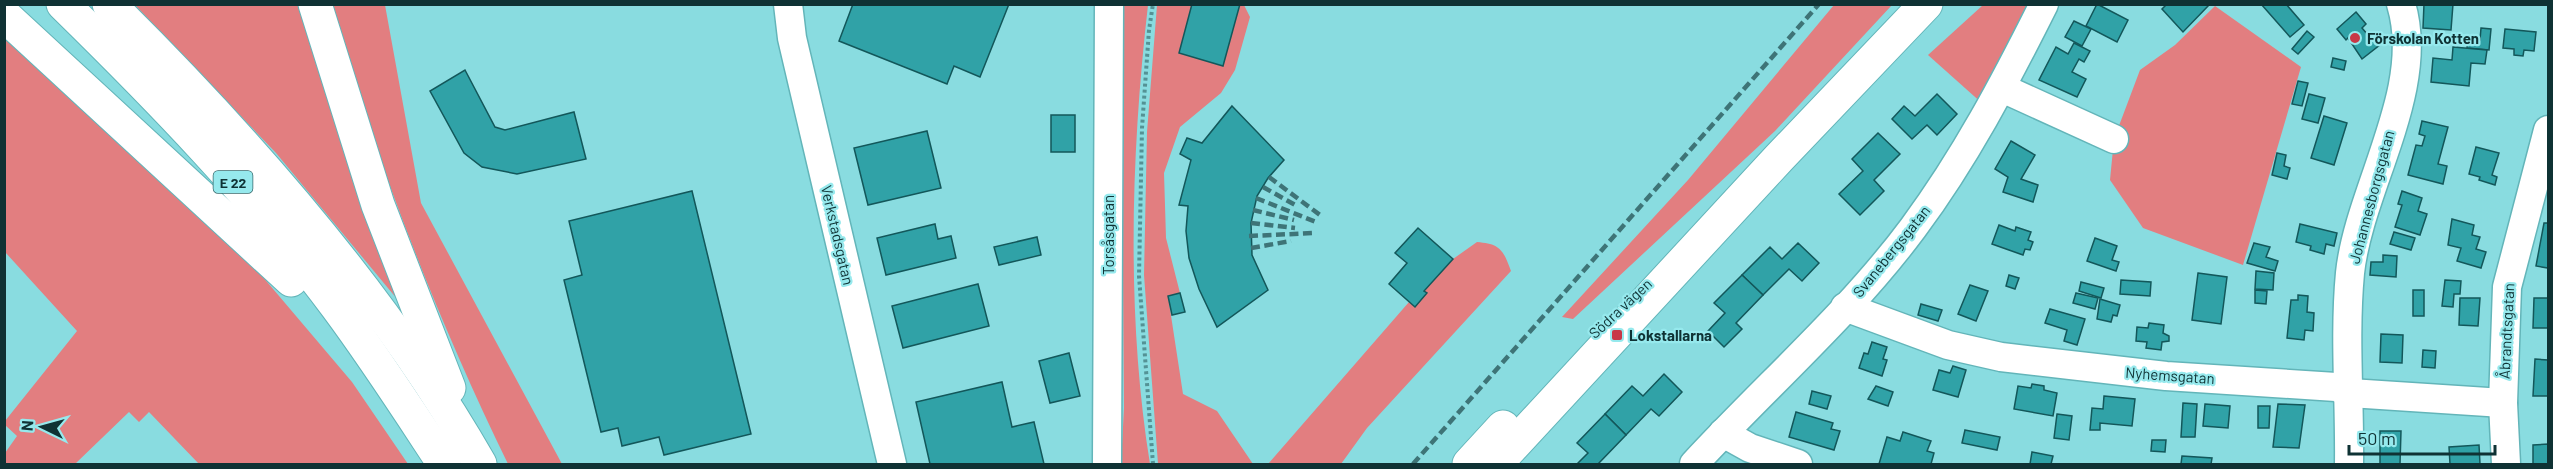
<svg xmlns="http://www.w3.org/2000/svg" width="2553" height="469" font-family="Barlow,sans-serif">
  <rect width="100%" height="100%" fill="#89dce0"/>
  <!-- green -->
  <g fill="#e27e80">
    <path d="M135,5H305L407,311L276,153Z"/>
    <path d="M330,5H385L421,203L562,464H508C434,312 379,167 330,5Z"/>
    <path d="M1121,5H1148C1131,153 1126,316 1150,464H1121L1124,408Z"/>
    <path d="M1157,5H1192L1179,53L1222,66L1240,5H1244L1250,17L1235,70L1221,93L1180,127L1164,173L1166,238L1180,293L1168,296L1183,394L1217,411L1253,464H1158L1144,275L1147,132Z"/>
    <path d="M1834,5H1892L1775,131L1573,319L1562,317L1688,180Z"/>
    <path d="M1983,5H2031L1984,105L1928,55Z"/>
    <path d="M2215,6L2301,67L2243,265L2143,228L2110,180L2114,139L2140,70L2175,45Z"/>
    <path d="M4,33L251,263L352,382L408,464H199L149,412L139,422L129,412L75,464H5V453L17,436L5,425V421L77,331L5,252Z"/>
    <path d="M1477,242C1501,244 1503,250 1511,271L1367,428L1341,464H1268L1409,302L1415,307L1427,293L1424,291L1453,259Z"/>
  </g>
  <!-- building -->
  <g fill="#30a2a7" stroke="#13575a" stroke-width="1.5">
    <path d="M853,4H1009L980,77L954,66L947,84L839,41Z"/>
    <path d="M1192,4H1240L1223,66L1179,53Z"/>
    <path d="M2097,4L2128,20L2117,42L2086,26Z"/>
    <path d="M2167,4H2208L2209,5L2183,32L2162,9Z"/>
    <path d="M2261,4H2286L2304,25L2290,37Z"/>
    <path d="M2424,4H2453L2451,30L2423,28Z"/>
    <path d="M2356,12L2366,24L2362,28L2368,35L2372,32L2381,44L2362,59L2348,38L2346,40L2337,29Z"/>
    <path d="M2074,21L2091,29L2082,46L2065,37Z"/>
    <path d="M2481,28L2491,29L2489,50L2467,48L2468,39L2480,40Z"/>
    <path d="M2505,29L2536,32L2534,51L2524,50L2523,56L2514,55V49L2503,48Z"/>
    <path d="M2307,31L2314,37L2298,54L2292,49Z"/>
    <path d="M2074,43L2090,51L2084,62L2079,59L2072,72L2086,79L2077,97L2039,80L2056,47L2068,54Z"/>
    <path d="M2453,47L2487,50L2485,64L2471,63L2469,86L2431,82L2433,58L2452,60Z"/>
    <path d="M2333,58L2346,61L2344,70L2331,67Z"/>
    <path d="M465,70L495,127L505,130L574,112L586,159L517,174L482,167L464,153L430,91Z"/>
    <path d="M2298,81L2308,83L2302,106L2292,104Z"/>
    <path d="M1937,94L1957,114L1937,135L1927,125L1912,139L1892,119L1904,106L1915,116Z"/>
    <path d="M2309,94L2325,98L2318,123L2302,119Z"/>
    <path d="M1232,106L1284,160L1268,178L1257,196L1251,223L1252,255L1268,290L1217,327L1199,289L1189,258L1186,231L1188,206L1179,205L1191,160L1180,154L1187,138L1202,143Z"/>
    <rect x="1051" y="115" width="24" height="37"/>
    <path d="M2324,116L2347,123L2334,165L2311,158Z"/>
    <path d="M2422,121L2448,127L2438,164L2447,166L2443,184L2408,175L2416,145L2422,146L2425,136L2419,134Z"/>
    <path d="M927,131L941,188L868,205L854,148Z"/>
    <path d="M1878,133L1900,154L1874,180L1884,191L1860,215L1839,194L1863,171L1852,159Z"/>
    <path d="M2011,141L2035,155L2021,179L2038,185L2033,202L2003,192L2008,177L1995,169Z"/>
    <path d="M2476,147L2499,153L2492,175L2497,177L2495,185L2479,180L2480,177L2469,174Z"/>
    <path d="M2277,153L2286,155L2284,166L2290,168L2287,179L2272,175Z"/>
    <path d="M692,191L751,434L664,455L659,437L622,446L618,428L601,432L564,280L582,275L569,221Z"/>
    <path d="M2402,191L2422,198L2418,211L2427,214L2420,235L2395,227L2402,205L2398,204Z"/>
    <path d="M2452,219L2474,225L2472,235L2480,237L2476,249L2486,252L2481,268L2457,261L2461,248L2448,245Z"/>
    <path d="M2544,223H2548V268L2536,266Z"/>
    <path d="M935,224L938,239L951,236L956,258L886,275L877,238Z"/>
    <path d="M2300,224L2337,233L2334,246L2326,244L2324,254L2310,250L2311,246L2296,242Z"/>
    <path d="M1999,225L2015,231L2016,227L2031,232L2028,240L2033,242L2030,250L2025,249L2023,255L1992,244Z"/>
    <path d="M1418,228L1453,259L1424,291L1427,293L1415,307L1389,284L1407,263L1395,253Z"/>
    <path d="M2394,232L2415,238L2411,250L2390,244Z"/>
    <path d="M1037,237L1041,255L999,265L994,247Z"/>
    <path d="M2095,238L2117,246L2112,260L2119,262L2116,271L2087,261Z"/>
    <path d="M1798,243L1819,263L1802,281L1789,269L1763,295L1742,275L1770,247L1782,259Z"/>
    <path d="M2254,243L2270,247L2266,257L2278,261L2275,271L2247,263Z"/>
    <path d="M2383,255L2397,256L2396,277L2370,275L2371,262H2383Z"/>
    <path d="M2256,271L2274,273L2273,290L2255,289Z"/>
    <path d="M2198,273L2227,277L2221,324L2192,320Z"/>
    <path d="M1742,275L1763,295L1736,323L1742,329L1724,347L1708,331L1725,313L1714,303Z"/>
    <path d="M2009,275L2019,278L2015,289L2006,286Z"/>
    <path d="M2121,280L2151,282L2150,296L2120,294Z"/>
    <path d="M2445,280L2461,281L2460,294H2454L2453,307L2442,306Z"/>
    <path d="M2081,282L2104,288L2101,298L2079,291Z"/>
    <path d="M978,284L989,326L903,348L892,306Z"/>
    <path d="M1970,285L1988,291L1976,321L1958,314Z"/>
    <path d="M2255,290L2267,291L2266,304L2255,303Z"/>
    <rect x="2413" y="290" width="11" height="26"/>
    <path d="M1180,293L1185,312L1172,315L1168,296Z"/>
    <path d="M2076,293L2098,298L2095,309L2073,303Z"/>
    <path d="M2298,295L2308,296L2307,312L2314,313L2313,331L2305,330L2304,340L2287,338L2291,300H2298Z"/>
    <path d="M2460,298H2480L2478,326L2459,325Z"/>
    <path d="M2534,298H2548V328H2533Z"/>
    <path d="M2100,299L2120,305L2117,316L2113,315L2111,322L2097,319Z"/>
    <path d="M1921,304L1942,310L1938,321L1918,315Z"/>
    <path d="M2050,309L2085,319L2077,345L2064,341L2067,330L2045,323Z"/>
    <path d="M2149,323L2164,325L2163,333L2169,336V341L2162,342L2161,350L2146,348L2147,342L2136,341L2137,327L2148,328Z"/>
    <path d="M2381,334L2403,335L2402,363L2380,362Z"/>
    <path d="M1872,342L1887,347L1883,359L1887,360L1882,376L1859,368L1864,353L1868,354Z"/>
    <path d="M2423,350L2436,351L2435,368L2422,367Z"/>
    <path d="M1069,353L1080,396L1050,403L1039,361Z"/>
    <path d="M2535,359L2548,360V396H2533Z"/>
    <path d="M1953,366L1966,370L1958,397L1933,390L1939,370L1950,373Z"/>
    <path d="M1664,374L1682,392L1659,416L1651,409L1626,435L1605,414L1632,386L1643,396Z"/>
    <path d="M1002,382L1012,427L1034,422L1044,464H930L916,402Z"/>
    <path d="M2032,384L2044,386V390L2057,393L2053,416L2014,409L2018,386L2031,388Z"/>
    <path d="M1876,386L1893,392L1888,406L1868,399Z"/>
    <path d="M1812,391L1831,396L1827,409L1809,404Z"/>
    <path d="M2104,396L2135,399L2132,426L2100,423V430H2090L2092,408L2103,409Z"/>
    <path d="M2183,403L2197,404L2195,437H2181Z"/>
    <path d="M2205,404L2230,406L2228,428L2203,426Z"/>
    <path d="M2278,404L2305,405L2299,448L2273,447Z"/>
    <path d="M2258,406H2270L2269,428H2258Z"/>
    <path d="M1796,412L1833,423L1831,429L1840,431L1834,450L1789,437Z"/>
    <path d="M1605,414L1626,435L1599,463L1600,464H1577L1588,453L1577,443Z"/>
    <path d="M2057,414L2072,416L2069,440L2054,438Z"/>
    <path d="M1965,430L2000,437L1997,450L1962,443Z"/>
    <path d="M2380,431H2401L2400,464H2380Z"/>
    <path d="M1903,432L1931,441L1927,451L1934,453L1931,464H1879L1887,437L1900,441Z"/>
    <path d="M2152,440H2166L2165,452L2151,451Z"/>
    <path d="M2548,444V464H2533V445Z"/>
    <path d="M2479,445L2480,464H2450L2449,447Z"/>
    <path d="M2032,452L2053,456L2051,464H2030Z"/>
    <path d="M2182,456L2212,458L2211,464H2181Z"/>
  </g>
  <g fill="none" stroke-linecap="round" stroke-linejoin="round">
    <!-- minor casing -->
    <g stroke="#63b5b9" stroke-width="31">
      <g id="minor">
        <path d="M788,4L792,38L892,464"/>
        <path d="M2002,88L2114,139"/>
        <path d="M1845,307L1948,345L2001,357L2166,376L2336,387L2350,393L2503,403"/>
        <path d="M1723,433L1750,448L1798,464"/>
        <path d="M1107,464L1109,4"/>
        <path d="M1694,464C1766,386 1849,314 1913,228C1965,158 2005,82 2044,4"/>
        <path d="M2349,464C2350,402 2344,336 2350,273C2359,188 2427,90 2401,4"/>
        <path d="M2506,464L2503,403L2507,287L2548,130"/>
      </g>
    </g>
    <!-- major casing -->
    <g stroke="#63b5b9" stroke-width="35">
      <g id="major">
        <path d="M1469,464L1503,427"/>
        <path d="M1496,464L1779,158L1926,4"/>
      </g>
    </g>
    <!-- highway casing -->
    <g stroke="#63b5b9" stroke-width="35">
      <g id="highway">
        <path d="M63,4C160,99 256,198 337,307C375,358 409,411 444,464"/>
        <path d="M109,4C247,140 384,296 480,464"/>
        <path d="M315,4L378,205L449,388"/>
        <path d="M4,15L291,280"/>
      </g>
    </g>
    <!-- path -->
    <path stroke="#549295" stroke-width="4" stroke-dasharray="3 3" stroke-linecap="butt" d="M1153,464L1139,276L1142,128L1149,30L1153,4"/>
    <!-- minor -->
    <use href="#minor" stroke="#fff" stroke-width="28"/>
    <!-- major -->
    <use href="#major" stroke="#fff" stroke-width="33"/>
    <!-- highway -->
    <use href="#highway" stroke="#fff" stroke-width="33"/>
    <!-- rail -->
    <g stroke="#3e7477" stroke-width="4.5" stroke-dasharray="9 4.5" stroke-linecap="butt">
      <path d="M1269,177L1320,215"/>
      <path d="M1263,187L1297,206"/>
      <path d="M1256,198L1316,222"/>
      <path d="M1253,210L1294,220"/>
      <path d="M1251,223L1295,228"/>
      <path d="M1249,236L1314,233"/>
      <path d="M1251,248L1291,241"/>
      <path d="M1413,464L1819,4"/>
    </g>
  </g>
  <!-- markers -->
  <g fill="#c83847" stroke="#96e9ed" stroke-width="2">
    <circle cx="2355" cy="38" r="6"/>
    <rect x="1611" y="329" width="12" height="12" rx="3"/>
  </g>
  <g text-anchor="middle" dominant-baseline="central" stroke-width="4.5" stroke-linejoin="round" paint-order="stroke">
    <!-- shield labels -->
    <rect fill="#96e9ed" stroke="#38696c" stroke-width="1.5" x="213.5" y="171" width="39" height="22" rx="4.5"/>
    <g font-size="14" font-weight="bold" fill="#0f3234">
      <text x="233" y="182">E 22</text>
    </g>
    <!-- poi labels -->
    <g font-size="15" font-weight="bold" fill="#0f3234" stroke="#96e9ed" text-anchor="start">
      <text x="2367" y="38">Förskolan Kotten</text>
      <text x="1629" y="335">Lokstallarna</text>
    </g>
    <!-- street labels -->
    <g font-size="15" fill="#0f3234" stroke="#96e9ed">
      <text transform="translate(2371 197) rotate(-75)">Johannesborgsgatan</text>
      <text transform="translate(838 235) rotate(77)">Verkstadsgatan</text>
      <text transform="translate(1108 235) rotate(-90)">Torsåsgatan</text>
      <text transform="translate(1891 251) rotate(-51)">Svanebergsgatan</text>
      <text transform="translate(1620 308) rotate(-43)">Södra vägen</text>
      <text transform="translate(2506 331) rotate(-87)">Åbrandtsgatan</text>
      <text transform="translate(2170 375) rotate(4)">Nyhemsgatan</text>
    </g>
  </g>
  <!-- border -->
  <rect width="2553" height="469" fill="none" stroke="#0f3234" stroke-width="12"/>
  <!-- north arrow -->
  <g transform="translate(42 427) rotate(275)" stroke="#96e9ed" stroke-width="4.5" paint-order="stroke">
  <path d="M0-4.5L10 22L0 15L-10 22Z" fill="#0f3234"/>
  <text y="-9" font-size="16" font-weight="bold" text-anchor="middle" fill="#0f3234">N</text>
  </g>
  <!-- scale -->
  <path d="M2349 445v9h146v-9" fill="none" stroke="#0f3234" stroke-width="3"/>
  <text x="2358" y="445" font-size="18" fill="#0f3234" stroke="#96e9ed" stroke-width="4.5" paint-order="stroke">50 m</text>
</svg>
